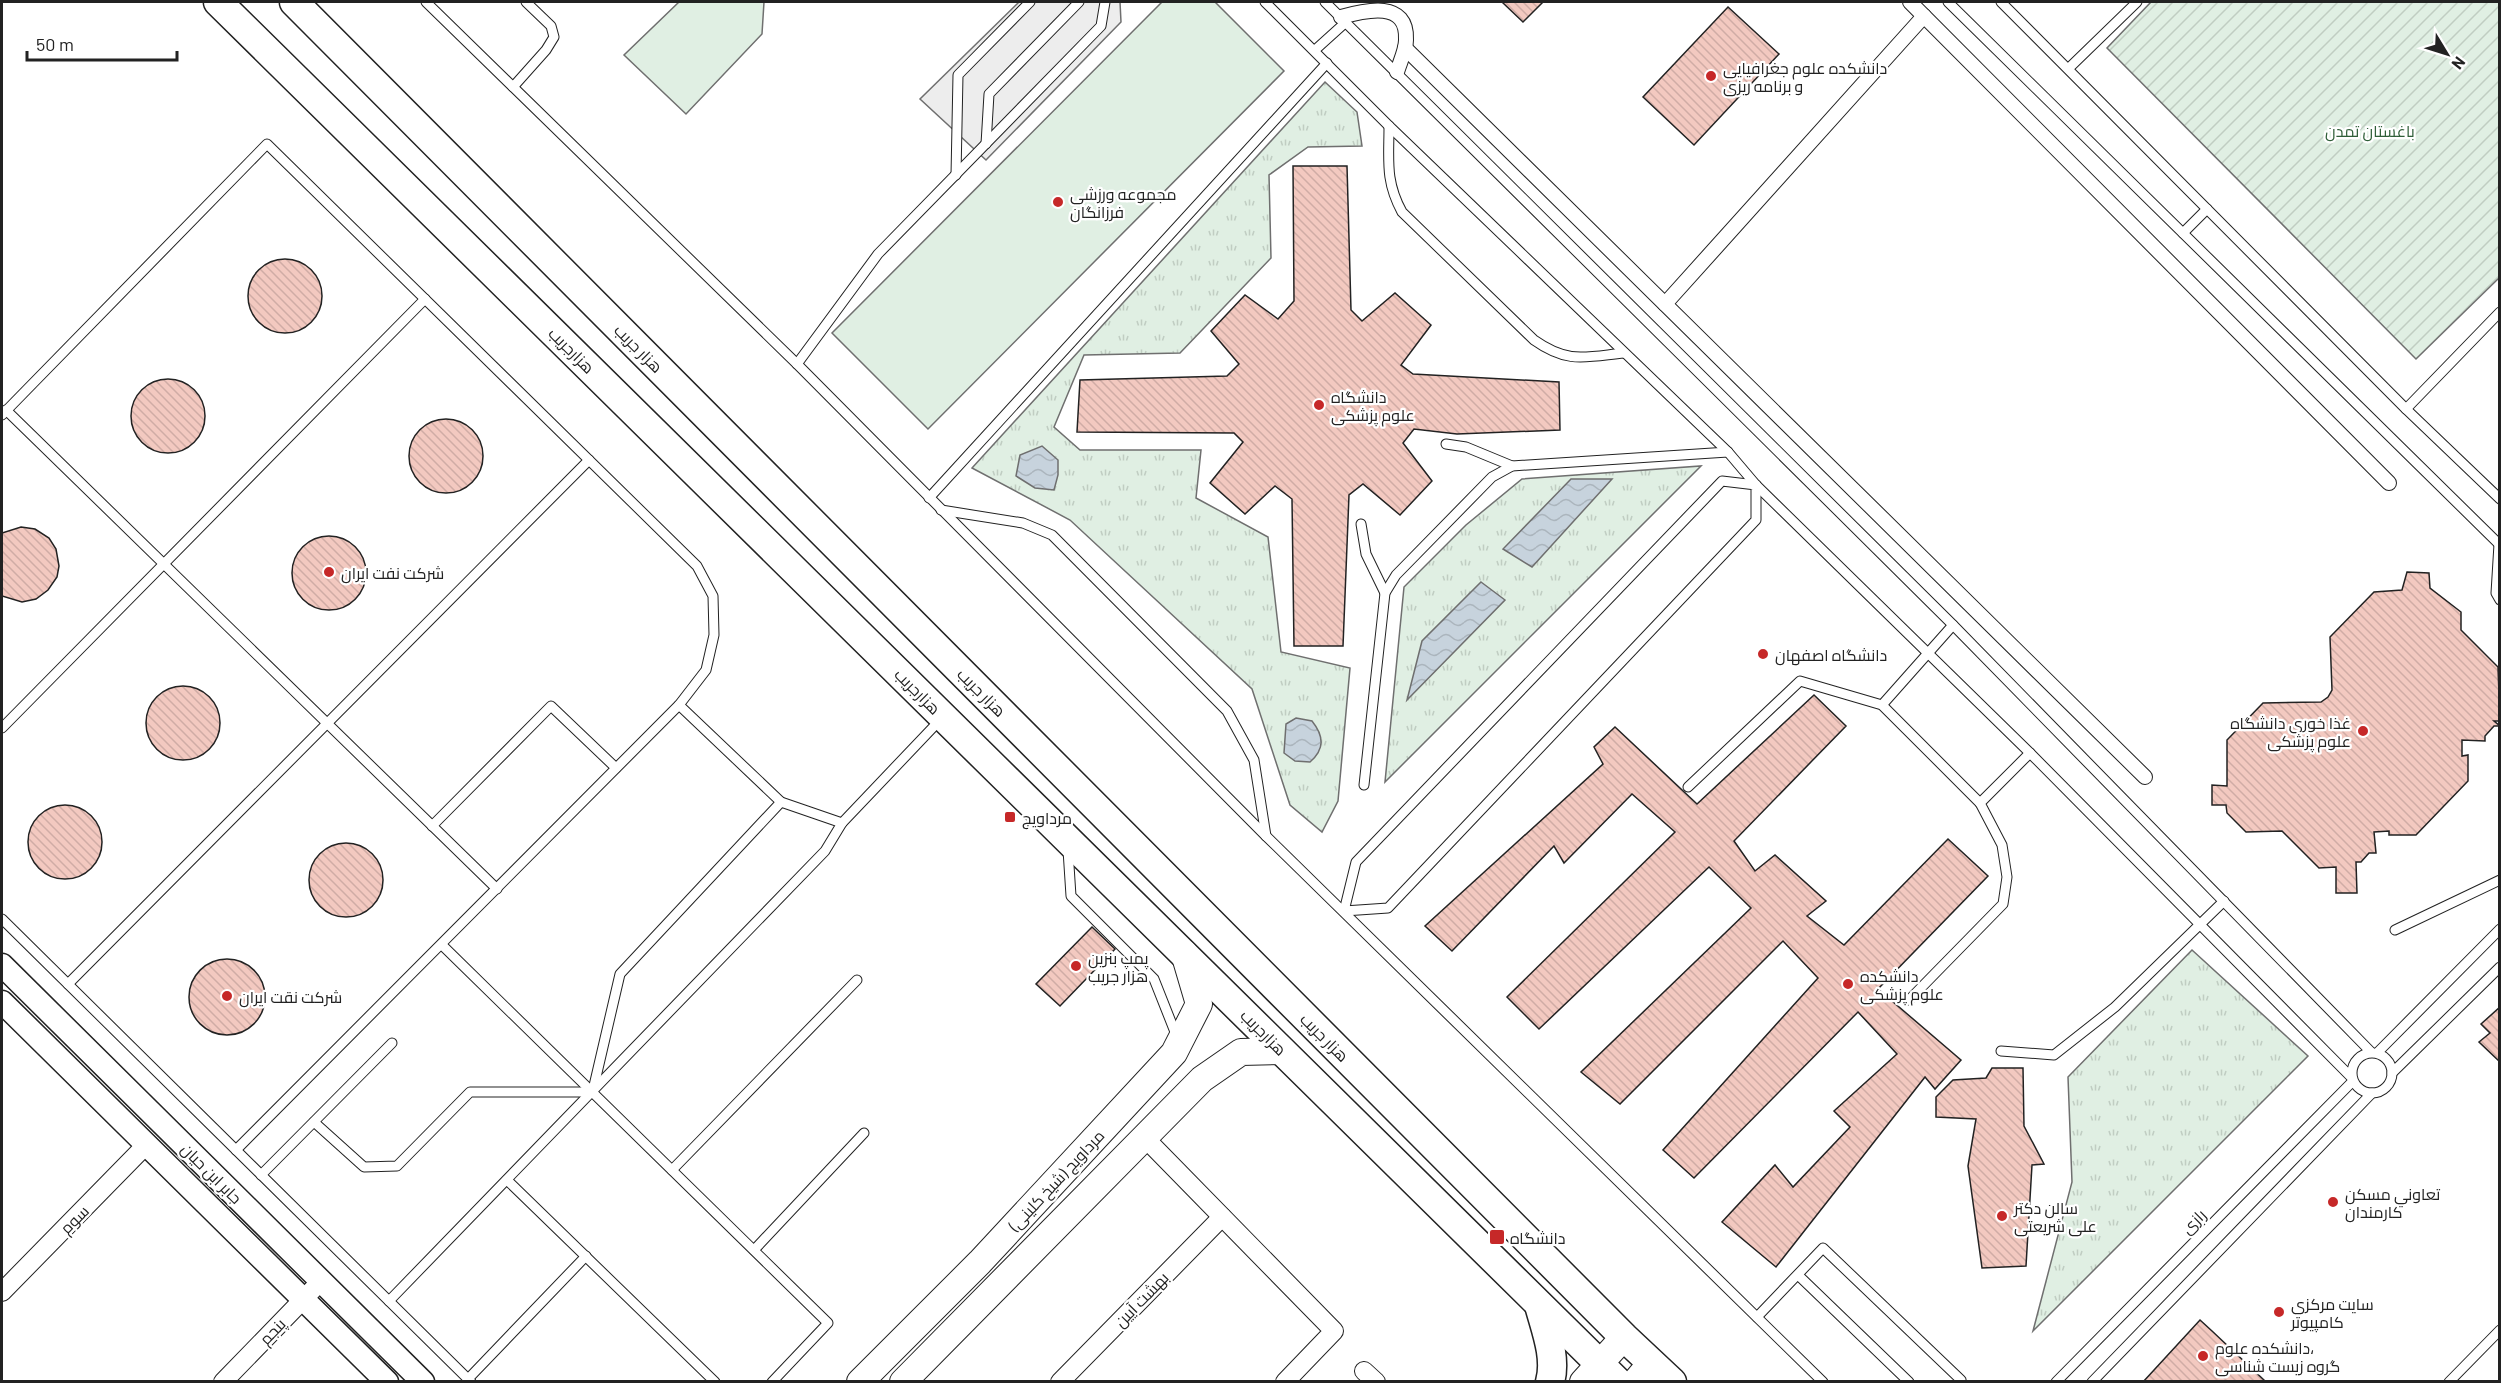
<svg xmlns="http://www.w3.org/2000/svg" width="2501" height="1383" font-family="Barlow,Cairo,sans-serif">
  <defs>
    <pattern id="grass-tufts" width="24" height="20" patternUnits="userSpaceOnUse" patternTransform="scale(1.5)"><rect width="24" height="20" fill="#e0efe3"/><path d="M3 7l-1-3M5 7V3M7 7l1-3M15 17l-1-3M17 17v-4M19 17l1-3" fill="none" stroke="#c0cdc2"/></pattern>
    <pattern id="garden-furrows" width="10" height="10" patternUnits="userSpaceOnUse" patternTransform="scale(1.5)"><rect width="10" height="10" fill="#e0efe3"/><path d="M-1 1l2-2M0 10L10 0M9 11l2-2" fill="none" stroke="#c0cdc2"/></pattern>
    <pattern id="water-waves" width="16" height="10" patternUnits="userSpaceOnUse" patternTransform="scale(1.5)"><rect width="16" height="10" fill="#c7d3dd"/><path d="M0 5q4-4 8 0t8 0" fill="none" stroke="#abb5bd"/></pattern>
    <pattern id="building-back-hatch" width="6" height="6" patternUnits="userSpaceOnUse" patternTransform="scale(1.5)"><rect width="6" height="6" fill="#f3c9c0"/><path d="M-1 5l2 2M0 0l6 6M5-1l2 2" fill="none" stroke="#d0aca5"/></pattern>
  </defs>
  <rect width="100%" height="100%" fill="#fff"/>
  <!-- grass -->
  <g fill="url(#grass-tufts)" stroke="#6f6f6f" stroke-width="1.5">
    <path d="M1325,82L1357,112L1362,146L1308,147L1269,175L1271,258L1180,353L1084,355L1054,427L1080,450H1201L1196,498L1268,537L1281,652L1350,668L1338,801L1322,832L1290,805L1252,689L1070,520L972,468Z"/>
    <path d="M1701,466L1385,782L1404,587L1466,525L1522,479Z"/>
    <path d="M2192,950L2308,1056L2033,1331L2072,1182L2068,1077Z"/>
  </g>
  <!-- park -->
  <g fill="#e0efe3" stroke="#6f6f6f" stroke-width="1.5">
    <path d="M679,2H764L762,34L686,114L624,55Z"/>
    <path d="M1162,2H1215L1284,71L928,429L832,333Z"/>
  </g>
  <!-- garden -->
  <path fill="url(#garden-furrows)" stroke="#6f6f6f" stroke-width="1.5" d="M2151,2H2499V278L2416,359L2107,48Z"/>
  <!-- parking -->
  <path fill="#ededed" stroke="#6f6f6f" stroke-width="1.5" d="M1019,2H1120L1121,22L986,160L920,99Z"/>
  <!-- water -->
  <g fill="url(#water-waves)" stroke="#6f6f6f" stroke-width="1.5">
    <path d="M1042,446L1058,460V475L1054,490L1035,488L1016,476L1020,455Z"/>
    <path d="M1571,479H1612L1532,567L1503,549Z"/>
    <path d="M1481,582L1505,600L1407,700L1422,641Z"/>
    <path d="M1296,718L1312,721C1324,736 1325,749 1310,762L1295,761L1284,753L1286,724Z"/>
  </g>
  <!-- building -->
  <g fill="url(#building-back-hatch)" stroke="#222" stroke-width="1.5">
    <path d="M1502,2H1543L1523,22Z"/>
    <path d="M1728,7L1779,54L1694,145L1643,97Z"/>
    <path d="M1293,166H1347L1351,310L1362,321L1395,293L1431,325L1401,365L1413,374L1559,382L1560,430L1457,434L1414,429L1403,443L1432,481L1400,515L1363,484L1349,495L1343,646H1294L1292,499L1275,486L1245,514L1210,483L1243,442L1234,433L1077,432L1080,380L1227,376L1239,364L1211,331L1245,295L1278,319L1294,301Z"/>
    <circle cx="285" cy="296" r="37"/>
    <circle cx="168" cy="416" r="37"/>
    <circle cx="446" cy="456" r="37"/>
    <path d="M21,527L35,529L49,538L56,549L59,566L57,577L48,590L36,599L22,602L2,596V533Z"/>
    <circle cx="329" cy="573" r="37"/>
    <path d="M2407,572L2429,573L2430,588L2461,612V630L2498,667L2500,721H2494L2500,726H2494L2485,736V741L2462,740V756L2468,755V781L2416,835H2389V831L2374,832L2376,853H2369L2361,862H2356L2357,893H2336V867L2319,868L2282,831L2246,832L2227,813L2226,805H2212V785L2227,786V740L2263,703L2321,702L2328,697L2332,690L2330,637L2374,592L2402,590Z"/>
    <circle cx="183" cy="723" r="37"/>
    <path d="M1814,695L1846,726L1734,841L1755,871L1775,855L1826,901L1807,916L1844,945L1948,839L1988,876L1878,989L1961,1060L1935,1089L1925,1077L1776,1267L1722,1222L1775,1165L1793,1187L1850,1127L1834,1111L1897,1054L1858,1012L1694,1178L1663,1150L1818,978L1783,941L1620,1104L1581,1072L1751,908L1709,867L1539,1029L1507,997L1675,832L1632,794L1564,863L1554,846L1452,951L1425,926L1603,764L1594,747L1615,727L1697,804Z"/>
    <circle cx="65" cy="842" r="37"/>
    <circle cx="346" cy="880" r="37"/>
    <path d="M1092,927L1115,949L1060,1006L1036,984Z"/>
    <circle cx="227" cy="997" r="38"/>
    <path d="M2500,1007V1062L2479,1042L2490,1033L2481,1024Z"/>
    <path d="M1992,1068H2023L2024,1126L2044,1164L2032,1165L2026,1266L1982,1268L1968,1166L1976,1119L1936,1117V1097L1953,1080L1986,1078Z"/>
    <path d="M2200,1320L2212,1331L2265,1381L2143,1382Z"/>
  </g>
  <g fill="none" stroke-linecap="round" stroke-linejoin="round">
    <!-- service casing -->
    <g stroke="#222" stroke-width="11">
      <g id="service">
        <path d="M426,2L797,364L1266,836L1823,1382"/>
        <path d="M1265,2L1389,126L1728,452L1756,485L2030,753L2352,1078"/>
        <path d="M1325,2L1953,625L2371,1052"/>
        <path d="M1948,2L2500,545"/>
        <path d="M2001,2L2406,409L2500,499"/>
        <path d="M1315,50L1346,22"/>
        <path d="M2069,68L2137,2"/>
        <path d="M513,87L546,50L554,37L551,26L526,2"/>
        <path d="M1389,126C1389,160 1385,181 1402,212L1534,340C1568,364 1585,357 1624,353"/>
        <path d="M986,144L989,94L1079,2"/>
        <path d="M956,175L958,75L1030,2"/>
        <path d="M2183,233L2207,209"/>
        <path d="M797,364L878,254L1101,26L1105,2"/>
        <path d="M2406,409L2500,312"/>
        <path d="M6,410L497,889"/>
        <path d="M2,415L267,144L697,566L713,596L714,635L706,670L679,705L236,1150"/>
        <path d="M1446,444L1466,447L1512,466"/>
        <path d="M1722,481L1756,485V520L1388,908L1344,911L1356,862Z"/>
        <path d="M929,498L1327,63"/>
        <path d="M941,510L1023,523L1052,535L1227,711L1254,760L1266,836"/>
        <path d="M1361,524L1366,554L1385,593"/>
        <path d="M2499,544L2496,593L2500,600"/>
        <path d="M679,705L781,802L842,823"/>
        <path d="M1882,705L1953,625"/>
        <path d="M2,728L425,299"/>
        <path d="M1364,785L1385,593L1396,575L1492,477L1512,466L1728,452"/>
        <path d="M1688,787L1800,681L1882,705L1980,803"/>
        <path d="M432,826L551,706L616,768"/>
        <path d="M1068,850L1071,896L1154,979L1177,1037"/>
        <path d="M2,919L471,1382"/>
        <path d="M2395,930L2500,880"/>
        <path d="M442,945L828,1323L772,1382"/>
        <path d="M68,984L589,460"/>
        <path d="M1909,1000L2003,904L2007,877L2002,845L1980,803L2030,753"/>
        <path d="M2001,1051L2054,1055L2115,1007L2224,901"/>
        <circle cx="2372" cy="1073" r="20"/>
        <path d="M2377,1053L2500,929"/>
        <path d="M2392,1073L2500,967"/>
        <path d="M593,1090L620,974L781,802"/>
        <path d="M314,1122L364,1167L397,1166L470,1092H592"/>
        <path d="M672,1170L857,980"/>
        <path d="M261,1175L392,1043"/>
        <path d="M507,1180L715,1382"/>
        <path d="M754,1250L864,1133"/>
        <path d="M1798,1275L1909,1382"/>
        <path d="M389,1301L825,851L842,823L940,720"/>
        <path d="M1757,1317L1823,1248L1961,1380L1960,1382"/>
        <path d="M468,1379L586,1256"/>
        <path d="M2056,1382L2353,1081"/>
        <path d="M2092,1382L2372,1093"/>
        <path d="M2449,1382L2500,1330"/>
      </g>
    </g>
    <!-- pedestrian casing -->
    <g stroke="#222" stroke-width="16">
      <g id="pedestrian">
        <path d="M1910,2L2389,483"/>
        <path d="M1341,17C1366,10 1408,0 1406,40C1406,50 1400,62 1397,72"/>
        <path d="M1405,48L2145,777"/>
        <path d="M1665,304L1924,16"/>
      </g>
    </g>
    <!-- minor casing -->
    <g stroke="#222" stroke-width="20">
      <g id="minor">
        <path d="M1145,1138L1334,1331L1285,1382"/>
        <path d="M2,1292L146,1145"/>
        <path d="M1364,1371L1376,1382"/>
        <path d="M223,1382L321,1281"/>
        <path d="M1060,1382L1222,1217"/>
      </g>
    </g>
    <!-- tertiary casing -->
    <g stroke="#222" stroke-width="25">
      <g id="tertiary">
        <path d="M2,965L423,1382"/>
        <path d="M2,1002L387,1382"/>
      </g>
    </g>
    <!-- secondary casing -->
    <g stroke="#222" stroke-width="28">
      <g id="secondary">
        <path d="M860,1382L980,1262L1174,1053L1199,1004L1184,953"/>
        <path d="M903,1382L1202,1079L1241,1052L1283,1051"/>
        <path d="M1583,1382L1624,1337"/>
        <path d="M1635,1382L1651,1363"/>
      </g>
    </g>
    <!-- primary casing -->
    <g stroke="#222" stroke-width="31">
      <g id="primary">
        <path d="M218,2L1618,1382"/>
        <path d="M294,2L1624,1337L1672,1382"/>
        <path d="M1539,1305C1545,1328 1557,1357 1550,1382"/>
      </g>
    </g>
    <!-- service -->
    <use href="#service" stroke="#fff" stroke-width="9"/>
    <!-- pedestrian -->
    <use href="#pedestrian" stroke="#fff" stroke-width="14"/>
    <!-- minor -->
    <use href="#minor" stroke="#fff" stroke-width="18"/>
    <!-- tertiary -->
    <use href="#tertiary" stroke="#fff" stroke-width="22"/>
    <!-- secondary -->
    <use href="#secondary" stroke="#fff" stroke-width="26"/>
    <!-- primary -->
    <use href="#primary" stroke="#fff" stroke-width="28"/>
  </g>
  <!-- markers -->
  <g fill="#c62828" stroke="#fff" stroke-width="2">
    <circle cx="1711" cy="76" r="6"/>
    <circle cx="1058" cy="202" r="6"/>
    <circle cx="1319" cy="405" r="6"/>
    <circle cx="329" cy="572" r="6"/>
    <circle cx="1763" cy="654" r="6"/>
    <circle cx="2363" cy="731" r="6"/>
    <rect x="1004" y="811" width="12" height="12" rx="3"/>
    <circle cx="1076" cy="966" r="6"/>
    <circle cx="1848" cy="984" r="6"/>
    <circle cx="227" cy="996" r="6"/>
    <circle cx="2333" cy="1202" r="6"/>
    <circle cx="2002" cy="1216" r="6"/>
    <rect x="1489" y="1229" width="16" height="16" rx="3"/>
    <circle cx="2279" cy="1312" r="6"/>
    <circle cx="2203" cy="1356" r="6"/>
  </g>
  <g text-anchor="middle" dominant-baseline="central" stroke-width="4.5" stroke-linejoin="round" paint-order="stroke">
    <!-- poi labels -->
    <g font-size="16" fill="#222" stroke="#fff" text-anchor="start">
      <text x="1723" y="67">دانشکده علوم جغرافیایی<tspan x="1723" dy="18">و برنامه ریزی</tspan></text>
      <text x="1070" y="193">مجموعه ورزشی<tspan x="1070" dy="18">فرزانگان</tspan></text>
      <text x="1331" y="396">دانشگاه<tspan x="1331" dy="18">علوم پزشکی</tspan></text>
      <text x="341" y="572">شرکت نفت ایران</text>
      <text x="1775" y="654">دانشگاه اصفهان</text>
      <text x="2351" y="722" text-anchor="end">غذا خوری دانشگاه<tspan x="2351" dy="18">علوم پزشکی</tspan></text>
      <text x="1022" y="817">مرداویج</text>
      <text x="1088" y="957">پمپ بنزین<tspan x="1088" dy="18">هزار جریب</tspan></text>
      <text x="1860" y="975">دانشکده<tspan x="1860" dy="18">علوم پزشکی</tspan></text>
      <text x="239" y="996">شرکت نقت ایران</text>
      <text x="2345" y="1193">تعاوني مسکن<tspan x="2345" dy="18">کارمندان</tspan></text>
      <text x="2014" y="1207">سالن دکتر<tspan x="2014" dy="18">علی شریعتی</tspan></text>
      <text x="1510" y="1237">دانشگاه</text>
      <text x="2291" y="1303">سايت مرکزي<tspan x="2291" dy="18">کامپيوتر</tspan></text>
      <text x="2215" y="1347">دانشکده علوم،<tspan x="2215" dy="18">گروه زیست شناسی</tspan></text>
    </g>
    <!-- park labels -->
    <g font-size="16" fill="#2f5e38" stroke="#fff">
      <text x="2370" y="130">باغستان تمدن</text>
    </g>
    <!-- street labels -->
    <g font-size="16" fill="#222" stroke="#fff">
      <text transform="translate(639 348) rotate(45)">هزار جریب</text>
      <text transform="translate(572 350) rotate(45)">هزارجریب</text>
      <text transform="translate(918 691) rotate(45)">هزارجریب</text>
      <text transform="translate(982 692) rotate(45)">هزار جریب</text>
      <text transform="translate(1264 1032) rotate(45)">هزارجریب</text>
      <text transform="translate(1325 1037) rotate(45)">هزار جریب</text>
      <text transform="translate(212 1173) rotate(45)">جابر ابن حیان</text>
      <text transform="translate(1056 1180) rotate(-47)">مرداویج (شیخ کلینی)</text>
      <text transform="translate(74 1219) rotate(-45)">سوم</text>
      <text transform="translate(2193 1221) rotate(-45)">رازی</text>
      <text transform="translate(1141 1299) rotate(-46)">بهشت آیین</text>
      <text transform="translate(272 1331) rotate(-46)">پنجم</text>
    </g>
  </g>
  <!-- border -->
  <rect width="2501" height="1383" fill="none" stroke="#222222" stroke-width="6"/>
  <!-- north arrow -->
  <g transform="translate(2447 54) rotate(128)" stroke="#ffffff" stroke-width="4.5" paint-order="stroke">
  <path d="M0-4.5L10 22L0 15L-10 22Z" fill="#222222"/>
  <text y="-9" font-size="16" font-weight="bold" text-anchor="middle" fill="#222222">N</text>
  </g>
  <!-- scale -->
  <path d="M27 51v9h150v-9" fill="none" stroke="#222222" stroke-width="3"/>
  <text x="36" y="51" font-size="18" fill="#222222" stroke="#ffffff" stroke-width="4.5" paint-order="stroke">50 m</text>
</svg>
